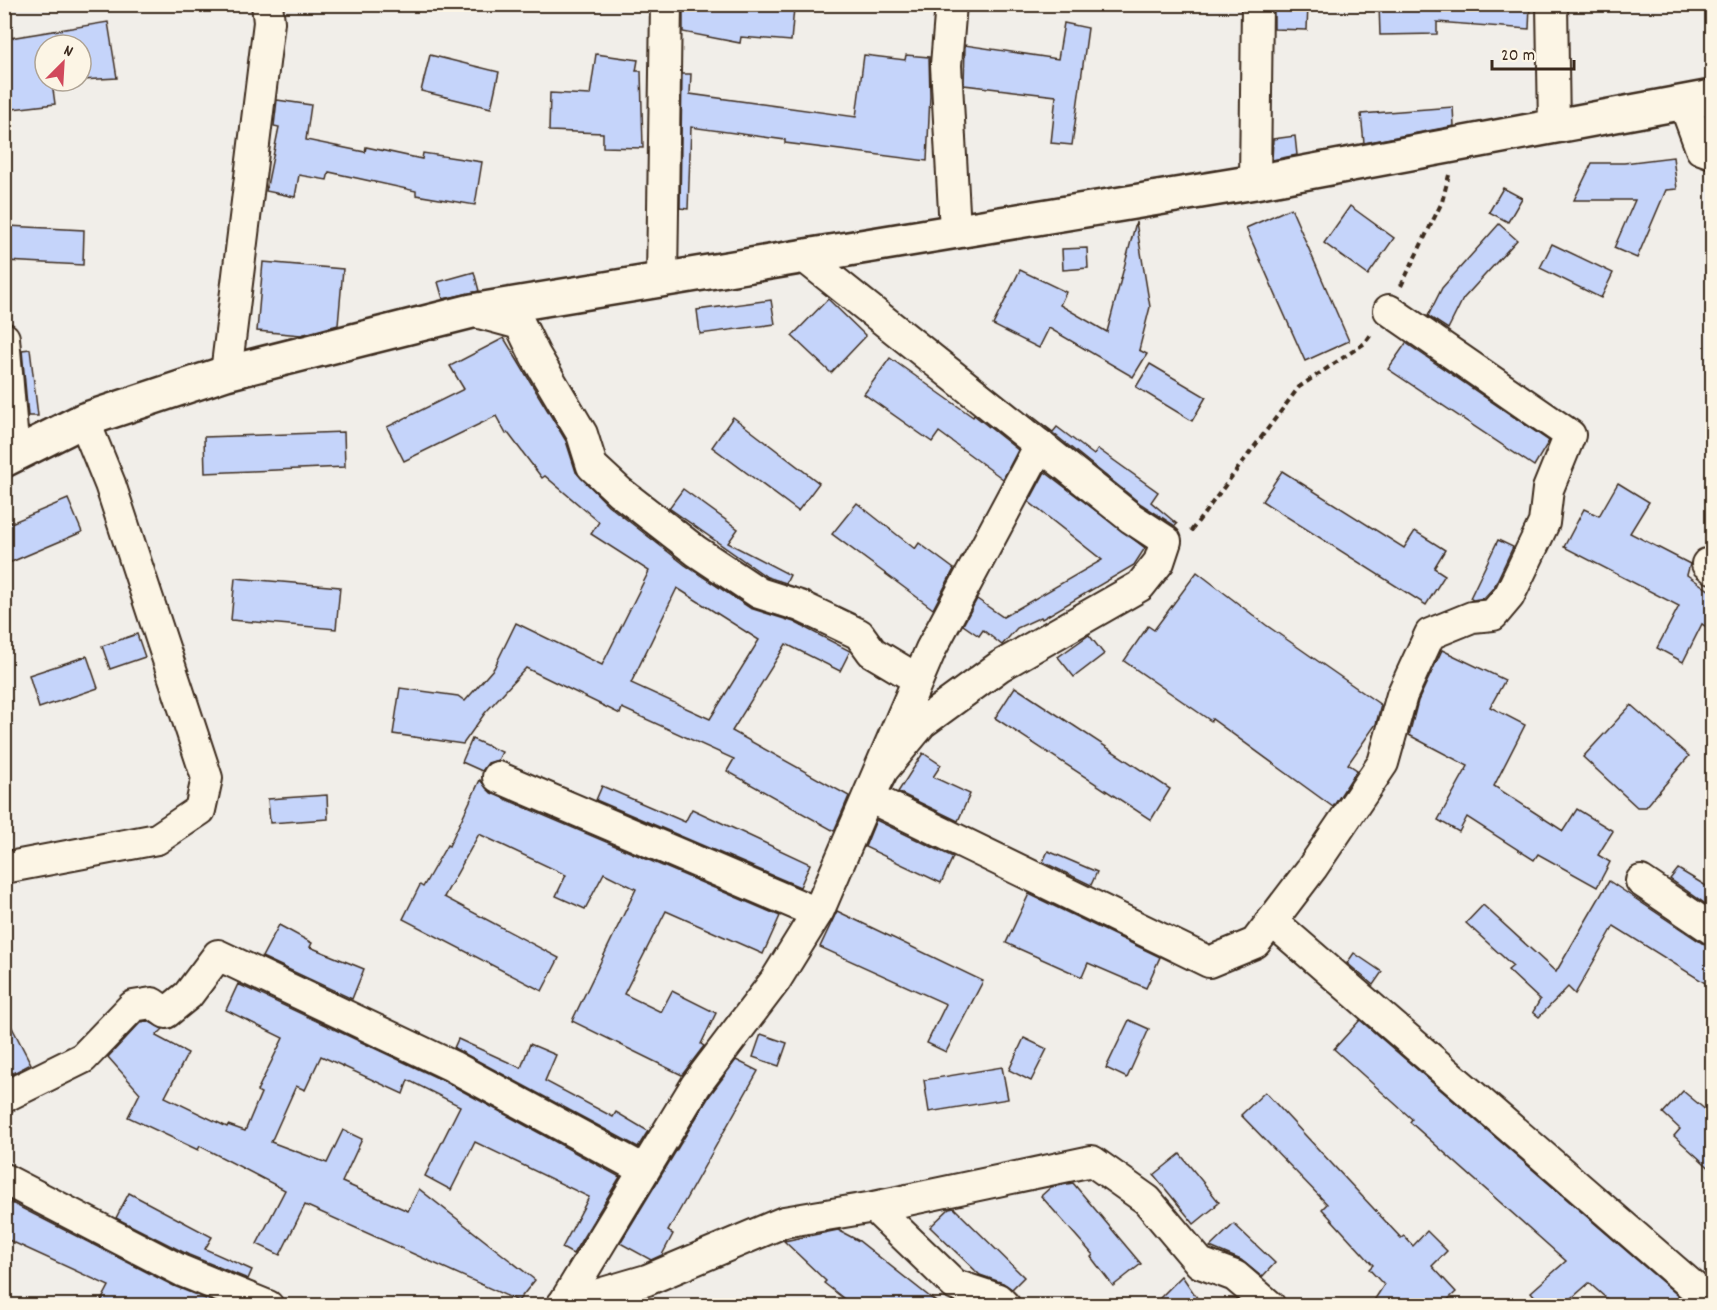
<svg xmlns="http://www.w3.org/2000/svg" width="1717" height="1310" font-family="Dekko,sans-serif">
  <rect width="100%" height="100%" fill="#f1eee9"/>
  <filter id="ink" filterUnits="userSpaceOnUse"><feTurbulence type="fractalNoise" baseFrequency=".0167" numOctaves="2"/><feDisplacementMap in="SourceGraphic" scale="12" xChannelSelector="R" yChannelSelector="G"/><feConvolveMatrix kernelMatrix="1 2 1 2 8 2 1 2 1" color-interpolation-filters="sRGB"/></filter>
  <g filter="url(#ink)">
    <!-- building -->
    <g fill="#c5d4fa" stroke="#3b2a1e" stroke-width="1.5" fill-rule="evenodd">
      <path d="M683,4H757L794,8L791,41L741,37L740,43L683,32Z"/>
      <path d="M1274,4H1308L1307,30L1274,29Z"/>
      <path d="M1379,4H1530L1529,29L1437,22V34L1380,35Z"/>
      <path d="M108,22L117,78L81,80V45H45V81H70L52,82L55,104L4,110V39Z"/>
      <path d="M1064,23L1088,28L1072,145L1051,143L1056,96L964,85L965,45L1058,59Z"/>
      <path d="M596,54L638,60L636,71H641L643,148L603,147V133L549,131L550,93L590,95Z"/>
      <path d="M430,55L499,72L491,108L421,91Z"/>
      <path d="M864,55L905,60L906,55L929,57L930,96L927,161L785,143V140L691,127L688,209L680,208L682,74H691L690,94L856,117Z"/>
      <path d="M277,100L311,105L306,140L365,152L366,147L422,159L423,153L482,162L475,205L416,195V191L329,172L327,180L299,175L295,197L266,191L279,127L274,126Z"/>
      <path d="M1453,107L1454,126L1364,143L1361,114Z"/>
      <path d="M1295,136L1297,155L1272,160L1273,139Z"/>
      <path d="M1673,157L1677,189L1666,190L1637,258L1614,248L1635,200H1574L1592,163H1624Z"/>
      <path d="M1503,188L1522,198L1508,222L1489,212Z"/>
      <path d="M1350,206L1394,238L1368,275L1324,243Z"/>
      <path d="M1291,208L1349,341L1305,361L1246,228Z"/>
      <path d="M1136,222L1150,307L1139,350L1147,354L1133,377L1049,328L1039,348L993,325L1020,270L1066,292L1060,305L1107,332Z"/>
      <path d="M1499,224L1517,240L1463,299L1448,329L1428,316L1442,288Z"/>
      <path d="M8,226L84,230L83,265L6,261Z"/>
      <path d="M1552,244L1613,273L1601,298L1540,268Z"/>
      <path d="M1087,248L1088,268L1063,270L1062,249Z"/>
      <path d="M263,262L343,269L338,325L301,335L257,331Z"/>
      <path d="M474,272L479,291L443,299L438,282Z"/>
      <path d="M828,299L866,336L831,373L792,336Z"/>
      <path d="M771,300L775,324L700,334L697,310Z"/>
      <path d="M504,338L566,441L576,472L608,505L685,565L750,608L794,622L850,651L840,671L786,644L732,731L849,796L834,831L727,771L734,759L622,708L620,714L526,668L485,713L463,744L393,734L400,688L458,696L465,701L494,668L516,623L602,665L649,571L591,534L599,522L545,476L542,478L508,433L506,434L496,416L404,461L387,427L464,389L450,366ZM677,588L759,640L710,719L631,683Z"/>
      <path d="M1406,343L1549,441L1534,466L1388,369Z"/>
      <path d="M30,349L38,416H28L22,350Z"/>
      <path d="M890,358L973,417L974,415L1018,450L1003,479L939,432L932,442L864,394Z"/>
      <path d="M1150,364L1206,397L1192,421L1136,387Z"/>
      <path d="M1028,413L1053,432L1057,427L1094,455L1098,449L1158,492L1151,502L1177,524L1175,526L1141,504Z"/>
      <path d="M733,417L819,483L798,511L712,447Z"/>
      <path d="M344,432L345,467L205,473L204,437Z"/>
      <path d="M1282,471L1404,548L1415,531L1445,550L1434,568L1445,575L1426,605L1262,501Z"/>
      <path d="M1045,472L1145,548L1134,565L1042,619L1041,617L1017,628L1002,645L983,630L979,636L963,625L977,599L1003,617L1102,560L1029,502Z"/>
      <path d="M1618,483L1649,502L1630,533L1690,564L1687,575L1713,593V632L1702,624L1683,662L1657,648L1679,606L1564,547L1584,509L1599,516Z"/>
      <path d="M683,489L738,529L728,543L790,575L786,583L767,577L669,508Z"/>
      <path d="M68,499L82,532L4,565V526Z"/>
      <path d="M857,503L915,549L919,543L954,569L933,609L832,534Z"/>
      <path d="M1498,540L1513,547L1494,587L1484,598L1473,600L1470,598Z"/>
      <path d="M1197,572L1266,625L1381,705L1376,724L1348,764L1357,770L1333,807L1212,719L1211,721L1124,661L1148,626L1154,630Z"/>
      <path d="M235,578L340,587L336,629L231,620Z"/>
      <path d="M137,634L145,657L110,669L102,646Z"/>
      <path d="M1089,635L1104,654L1074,677L1058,657Z"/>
      <path d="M1442,650L1505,680L1490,707L1525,725L1494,786L1563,831L1577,809L1613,831L1598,855L1610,862L1597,887L1538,854L1534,860L1467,817L1459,832L1438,820L1468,766L1409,735L1418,701Z"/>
      <path d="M87,656L98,688L39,708L29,675Z"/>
      <path d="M1015,687L1170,789L1151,820L995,718Z"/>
      <path d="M1631,705L1689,756L1646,807H1637L1583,757Z"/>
      <path d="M472,739L502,752L498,760L488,763L482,771L462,762Z"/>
      <path d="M923,753L941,765L933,777L970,794L958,821L898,792Z"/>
      <path d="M480,780L491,793L780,916L763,954L666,911L624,994L661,1012L672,991L716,1013L701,1044L704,1046L682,1075L572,1021L636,889L604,873L585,909L556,896L566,875L479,834L444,897L559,958L542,991L403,919L420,885L423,887L447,845L449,846Z"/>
      <path d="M602,786L685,822L692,809L810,864L800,887L596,800Z"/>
      <path d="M327,795L328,819L270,823L268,799Z"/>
      <path d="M876,820L953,857L941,883L865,847Z"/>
      <path d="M1048,851L1097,872L1091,885L1043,862Z"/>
      <path d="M1678,869L1713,890V909L1670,879Z"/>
      <path d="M1609,881L1702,943L1713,946V988L1614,926L1575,994L1568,987L1539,1017L1533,1012L1540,1000L1508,970L1513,966L1466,923L1483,905L1556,972Z"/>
      <path d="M1029,894L1160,957L1146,988L1088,963L1082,977L1006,943Z"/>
      <path d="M837,911L983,981L946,1052L927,1043L946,1004L820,947Z"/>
      <path d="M279,925L312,943L310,947L364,969L352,999L262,957Z"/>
      <path d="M1354,953L1382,972L1373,985L1347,963Z"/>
      <path d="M238,984L444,1081L620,1177L573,1254L562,1248L589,1197L475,1142L451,1190L425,1176L460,1106L408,1080L403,1094L321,1056L305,1090L296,1086L271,1142L327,1163L343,1130L362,1139L342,1182L408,1211L419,1189L535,1280L518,1301L305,1205L280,1255L257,1244L285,1190L200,1146L198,1150L128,1117L140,1093L108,1057L141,1022L148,1021L163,1029L156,1036L188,1053L165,1097L227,1127L228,1125L245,1131L261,1093L257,1091L283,1038L226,1010Z"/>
      <path d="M4,1012L31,1064L4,1078Z"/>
      <path d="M1129,1020L1149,1029L1127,1078L1106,1068Z"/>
      <path d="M1360,1020L1689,1305H1614L1589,1283L1564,1305H1542L1531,1292L1566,1261L1410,1122L1412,1119L1334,1049Z"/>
      <path d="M761,1034L787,1043L779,1066L753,1057Z"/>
      <path d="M1024,1038L1047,1049L1031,1081L1009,1070Z"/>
      <path d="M458,1039L521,1068L530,1044L556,1055L545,1081L613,1117L616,1112L648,1131L638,1147L454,1048Z"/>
      <path d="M736,1060L758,1071L668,1231L673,1234L662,1255L651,1260L620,1243L710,1095Z"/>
      <path d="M1002,1067L1008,1099L929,1112L924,1080Z"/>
      <path d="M1683,1091L1713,1116V1171L1674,1136L1680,1129L1663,1113Z"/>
      <path d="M1265,1092L1401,1238L1404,1236L1413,1246L1427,1231L1447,1251L1432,1266L1456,1292L1442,1305H1371L1384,1285L1369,1269L1373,1265L1322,1209L1327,1204L1241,1115Z"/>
      <path d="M1180,1154L1219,1202L1215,1205L1216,1206L1194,1224L1154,1175Z"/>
      <path d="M1073,1183L1141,1264L1113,1286L1091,1257L1093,1255L1041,1196L1051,1187Z"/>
      <path d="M129,1193L212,1237L205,1249L252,1270L248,1279L189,1255L116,1218Z"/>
      <path d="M4,1199L174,1286L221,1305H99L109,1286L4,1238Z"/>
      <path d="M954,1208L1024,1277L1012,1289L1003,1283L980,1275L930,1227L949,1209Z"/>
      <path d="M1234,1224L1275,1263L1262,1277L1241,1260L1210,1247Z"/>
      <path d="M838,1230L859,1241L940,1305H852L824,1283L826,1281L784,1241Z"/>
      <path d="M1182,1276L1202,1305H1153Z"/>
    </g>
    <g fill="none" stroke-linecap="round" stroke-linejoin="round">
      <!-- street casing -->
      <g stroke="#3b2a1e" stroke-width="34">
        <g id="street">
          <path d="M951,4L946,65L955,230"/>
          <path d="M1552,4L1554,127"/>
          <path d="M1684,103L1701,149L1712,153"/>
          <path d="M1255,182L1257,4"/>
          <path d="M803,256L1131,518L1166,541L1159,562L1140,586L1000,666L922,723L883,770L869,797L1209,962L1255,943L1312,868L1383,763L1402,695L1430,634L1472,617L1493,615L1509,596L1544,523L1548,489L1570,435L1389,310"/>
          <path d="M662,279L666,4"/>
          <path d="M472,311L520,324L535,355L582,434L592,466L620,492L696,551L759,593L800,606L859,634L872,652L917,679"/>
          <path d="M4,338L14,455"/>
          <path d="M226,373L269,22L267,4"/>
          <path d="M1707,564L1712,568"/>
          <path d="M498,777L817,913"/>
          <path d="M4,868L157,839L200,810L207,778L110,484L84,420"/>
          <path d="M1641,881L1712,929"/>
          <path d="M1272,921L1712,1303"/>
          <path d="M4,1097L83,1058L133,1006L152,1003L166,1013L188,995L218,955L452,1066L644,1170"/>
          <path d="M4,1179L182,1271L268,1306"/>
          <path d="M874,1207L1092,1161L1147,1200L1200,1263L1235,1276L1270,1306"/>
          <path d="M562,1305L647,1280L784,1222L874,1207L955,1285L998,1299L1005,1306"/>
          <path d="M562,1306L696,1085L775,981L819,910L931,649L1040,445"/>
        </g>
      </g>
      <!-- secondary casing -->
      <g stroke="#3b2a1e" stroke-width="38">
        <path id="secondary" d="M4,460L84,420L226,373L472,311L1255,182L1712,97"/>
      </g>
      <!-- path -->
      <g stroke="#3b2a1e" stroke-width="4" stroke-dasharray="6 4.5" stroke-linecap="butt">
        <path d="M1401,286L1442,202L1449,175"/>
        <path d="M1191,531L1299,387L1365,343L1372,333"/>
      </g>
      <!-- street -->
      <use href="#street" stroke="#fcf5e5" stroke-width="30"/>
      <!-- secondary -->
      <use href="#secondary" stroke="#fcf5e5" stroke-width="33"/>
    </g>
  </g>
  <!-- margin -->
  <rect width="1717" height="1310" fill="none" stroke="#fcf5e5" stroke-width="24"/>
  <rect x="12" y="12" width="1693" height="1286" fill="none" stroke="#3b2a1e" stroke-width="2" filter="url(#ink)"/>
  <!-- north arrow -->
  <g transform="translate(63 63) rotate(24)"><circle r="28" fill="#fcf5e5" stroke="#afa495" stroke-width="1.5"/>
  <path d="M0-4.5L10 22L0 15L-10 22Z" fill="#d1495b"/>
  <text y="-9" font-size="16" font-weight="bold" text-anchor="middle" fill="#3b2a1e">N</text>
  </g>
  <!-- scale -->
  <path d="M1492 60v9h82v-9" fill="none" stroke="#3b2a1e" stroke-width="3"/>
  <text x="1501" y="60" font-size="18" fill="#3b2a1e" stroke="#fcf5e5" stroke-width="4.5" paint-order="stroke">20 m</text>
</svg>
